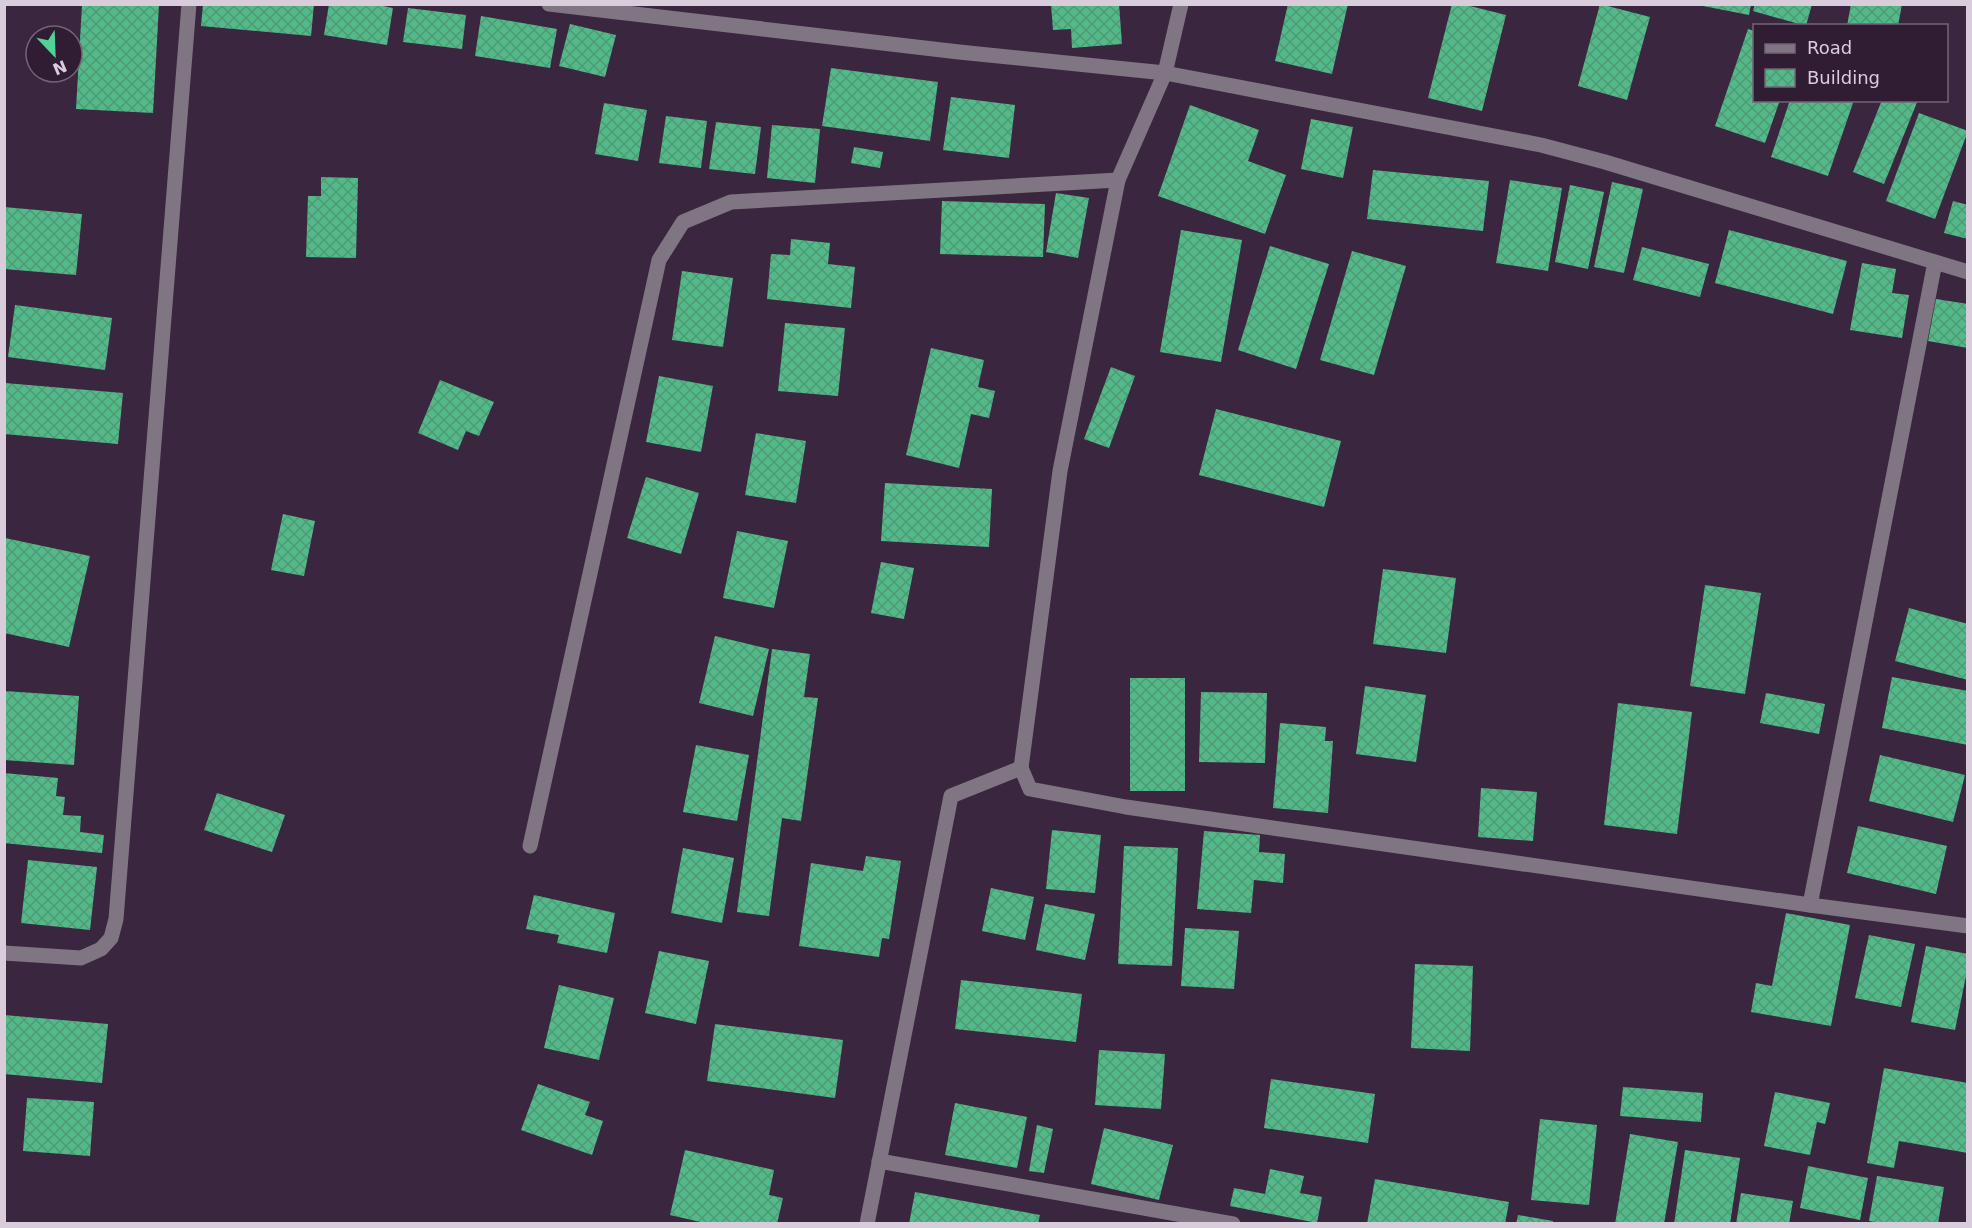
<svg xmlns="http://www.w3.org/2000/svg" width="1972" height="1228" font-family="'DejaVu Sans',sans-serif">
  <defs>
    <pattern id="building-cross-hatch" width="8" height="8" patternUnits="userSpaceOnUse" patternTransform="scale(1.5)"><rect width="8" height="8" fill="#53b988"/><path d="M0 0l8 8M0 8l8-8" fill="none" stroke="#4e9a76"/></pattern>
  </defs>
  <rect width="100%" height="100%" fill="#3a273f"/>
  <!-- building -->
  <g fill="url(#building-cross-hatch)">
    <path d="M203,4H314L311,36L201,26Z"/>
    <path d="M329,4H373L393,8L387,45L324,35Z"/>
    <path d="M1051,4H1119L1122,44L1072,48L1071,29L1053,30Z"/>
    <path d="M1288,4H1348L1332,74L1275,61Z"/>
    <path d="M1452,4H1462L1506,15L1482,111L1428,98Z"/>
    <path d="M1600,4L1650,17L1627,100L1578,86Z"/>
    <path d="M1693,4H1751L1749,15Z"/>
    <path d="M1755,4H1812L1806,26L1753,11Z"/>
    <path d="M1851,4H1902L1898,26H1847Z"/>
    <path d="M82,5H159L153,113L76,109Z"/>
    <path d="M408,8L466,15L462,49L403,42Z"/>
    <path d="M481,16L557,29L550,68L475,56Z"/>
    <path d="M570,24L616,35L605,77L559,66Z"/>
    <path d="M1748,29L1754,31V100H1780L1765,143L1715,126Z"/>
    <path d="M831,68L938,82L930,141L822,126Z"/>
    <path d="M951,97L1015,105L1009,158L943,150Z"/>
    <path d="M1790,100H1854L1828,176L1771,157Z"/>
    <path d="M1882,100H1918L1884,184L1853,172Z"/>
    <path d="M604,103L647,110L638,161L595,154Z"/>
    <path d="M1190,105L1259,130L1248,161L1286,175L1265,234L1158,196Z"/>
    <path d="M1919,113L1968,131L1935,219L1886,201Z"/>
    <path d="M666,116L707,121L701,168L659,163Z"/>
    <path d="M1311,119L1353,127L1343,178L1301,169Z"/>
    <path d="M716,122L761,127L755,174L709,169Z"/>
    <path d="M772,125L820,129L815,183L767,178Z"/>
    <path d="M854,147L883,152L880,168L851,163Z"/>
    <path d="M1373,170L1489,181L1483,231L1367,219Z"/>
    <path d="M321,177L358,178L356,258L306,257L308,196H321Z"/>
    <path d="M1510,180L1562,188L1548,271L1496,263Z"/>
    <path d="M1612,182L1643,189L1624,273L1594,267Z"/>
    <path d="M1570,185L1604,192L1588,269L1555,262Z"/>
    <path d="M1056,193L1089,198L1078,258L1046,252Z"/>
    <path d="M942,201L1045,204L1043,257L940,254Z"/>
    <path d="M1953,201L1968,205V239L1944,233Z"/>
    <path d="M4,207L82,214L76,275L4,269Z"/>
    <path d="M1181,230L1242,240L1221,362L1160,352Z"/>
    <path d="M1729,230L1847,261L1833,314L1715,283Z"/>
    <path d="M791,239L830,243L828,264L855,267L851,308L767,299L771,254L790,255Z"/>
    <path d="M1270,246L1329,264L1296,369L1238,350Z"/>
    <path d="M1642,247L1709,264L1700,297L1633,280Z"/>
    <path d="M1352,251L1406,266L1374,375L1320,360Z"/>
    <path d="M1862,263L1896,269L1892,293L1909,295L1902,338L1850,330Z"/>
    <path d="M682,271L733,278L723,347L672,340Z"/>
    <path d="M1936,299L1968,304V348L1928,341Z"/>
    <path d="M15,305L112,318L105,370L8,357Z"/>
    <path d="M785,323L845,328L838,396L778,391Z"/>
    <path d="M931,348L984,360L978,387L995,391L989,418L971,414L959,468L906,455Z"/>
    <path d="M1111,367L1135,376L1109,448L1084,439Z"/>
    <path d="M659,376L713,386L701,452L646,442Z"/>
    <path d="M440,380L494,402L479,436L466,431L458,450L418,433Z"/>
    <path d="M5,383L123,393L118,444L4,434Z"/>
    <path d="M1216,409L1341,441L1324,507L1199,475Z"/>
    <path d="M756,433L806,441L796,503L745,495Z"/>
    <path d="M646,477L699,493L681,554L627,538Z"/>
    <path d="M885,483L992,489L989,547L881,541Z"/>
    <path d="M283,514L315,521L304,576L271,570Z"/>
    <path d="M737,531L788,541L774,608L723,598Z"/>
    <path d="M5,538L90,556L69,647L4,633Z"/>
    <path d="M881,562L914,568L904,619L871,613Z"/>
    <path d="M1383,569L1456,578L1446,653L1373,644Z"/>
    <path d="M1705,585L1761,593L1745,694L1690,686Z"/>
    <path d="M1909,608L1968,624V680L1895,661Z"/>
    <path d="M715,636L769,649L753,716L699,703Z"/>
    <path d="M772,649L810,654L804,697L818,698L801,821L782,818L769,916L737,912Z"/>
    <path d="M1892,677L1968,691V745L1882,728Z"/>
    <rect x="1130" y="678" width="55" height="113"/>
    <path d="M1365,686L1426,695L1416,762L1356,754Z"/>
    <path d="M4,691L79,696L74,765L4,760Z"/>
    <path d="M1201,692L1267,693L1265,763L1199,762Z"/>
    <path d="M1766,693L1825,704L1819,734L1760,723Z"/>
    <path d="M1618,703L1692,712L1677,834L1604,825Z"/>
    <path d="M1280,723L1326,727L1325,741H1333L1328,813L1273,808Z"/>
    <path d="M696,745L749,755L737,821L683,812Z"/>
    <path d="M1880,755L1965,775L1953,822L1869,801Z"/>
    <path d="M4,773L58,778L56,796L65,797L63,815L81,816L80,832L104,835L102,853L4,843Z"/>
    <path d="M1481,788L1537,792L1533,841L1478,837Z"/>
    <path d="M217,793L285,815L272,852L204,830Z"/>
    <path d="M1858,826L1947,846L1936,894L1847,873Z"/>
    <path d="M1052,830L1101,835L1095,893L1046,889Z"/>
    <path d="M1204,831L1260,835L1259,852L1285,854L1283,883L1254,880L1251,913L1197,909Z"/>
    <path d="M1124,846L1178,848L1172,966L1118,964Z"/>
    <path d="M683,848L734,858L722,923L671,913Z"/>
    <path d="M866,856L901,861L889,939L882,938L879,957L799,946L811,863L863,871Z"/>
    <path d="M28,860L97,867L90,930L21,923Z"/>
    <path d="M991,888L1034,897L1025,940L982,931Z"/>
    <path d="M534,895L615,913L607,953L557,943L559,935L526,929Z"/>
    <path d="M1045,904L1095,914L1085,960L1036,950Z"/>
    <path d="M1786,913L1850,925L1831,1026L1751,1012L1756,983L1772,986Z"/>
    <path d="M1185,928L1239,931L1234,989L1181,986Z"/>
    <path d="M1869,935L1915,944L1901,1007L1855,998Z"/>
    <path d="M1926,946L1968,954V966L1955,1030L1911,1022Z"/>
    <path d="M659,951L709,961L696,1024L645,1013Z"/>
    <path d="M1415,964L1473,966L1470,1051L1411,1048Z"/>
    <path d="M961,980L1082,994L1076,1042L955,1029Z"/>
    <path d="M559,985L614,998L599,1060L544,1048Z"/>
    <path d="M4,1015L108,1024L102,1083L4,1074Z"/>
    <path d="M715,1024L843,1040L835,1098L707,1081Z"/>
    <path d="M1099,1050L1165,1054L1161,1109L1095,1105Z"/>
    <path d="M1884,1068L1968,1083V1153L1899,1141L1894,1168L1867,1163Z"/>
    <path d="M1271,1079L1375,1094L1368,1143L1264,1128Z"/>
    <path d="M538,1084L590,1102L585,1115L603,1121L592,1155L521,1130Z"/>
    <path d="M1623,1087L1703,1093L1701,1122L1620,1116Z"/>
    <path d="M1775,1092L1830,1103L1825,1124L1817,1122L1810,1155L1764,1146Z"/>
    <path d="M27,1098L94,1102L90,1156L23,1151Z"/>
    <path d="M955,1103L1027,1117L1017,1168L945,1155Z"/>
    <path d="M1540,1119L1597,1125L1589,1205L1531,1200Z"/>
    <path d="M1037,1125L1053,1129L1044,1173L1029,1171Z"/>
    <path d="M1104,1128L1173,1145L1159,1200L1091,1184Z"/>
    <path d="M1630,1134L1678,1142L1664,1224H1615Z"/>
    <path d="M685,1150L774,1170L769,1195L783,1198L777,1224H709L670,1215Z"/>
    <path d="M1685,1150L1740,1158L1730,1224H1674Z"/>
    <path d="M1808,1166L1868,1178L1860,1220L1800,1208Z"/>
    <path d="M1270,1169L1304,1176L1300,1193L1322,1197L1317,1223L1230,1206L1234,1188L1265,1194Z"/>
    <path d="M1877,1176L1944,1187L1938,1224H1886L1869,1221Z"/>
    <path d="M1375,1179L1509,1202L1505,1224H1367Z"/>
    <path d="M915,1192L1040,1215L1038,1224H909Z"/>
    <path d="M1741,1193L1793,1201L1789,1224H1736Z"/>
    <path d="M1518,1215L1553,1221L1552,1224H1516Z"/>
  </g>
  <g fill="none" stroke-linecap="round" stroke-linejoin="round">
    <!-- minor -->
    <g stroke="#807683" stroke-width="15">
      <path d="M549,4L959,52L1165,73L1541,145L1605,162L1968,272"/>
      <path d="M1021,768L1030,789L1126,807L1810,905L1968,926"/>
      <path d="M530,846L659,260L683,222L731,202L1118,180"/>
      <path d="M1810,905L1935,262"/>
      <path d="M4,953L81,958L101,949L111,938L116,919L189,4"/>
      <path d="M879,1161L1233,1224"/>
      <path d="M867,1224L951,796L1021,768L1060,471L1118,180L1165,73L1181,4"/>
    </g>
  </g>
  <!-- border -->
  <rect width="1972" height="1228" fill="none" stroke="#d9cddc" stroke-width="12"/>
  <!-- legend -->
  <rect x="1753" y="24" width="195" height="78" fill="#301d34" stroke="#746377" stroke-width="1.5"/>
  <rect x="1765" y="44" width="30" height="9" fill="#807683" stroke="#746377" stroke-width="1.5"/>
  <text x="1807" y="54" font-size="18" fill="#d9cddc">Road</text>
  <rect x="1765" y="69" width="30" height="18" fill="url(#building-cross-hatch)" stroke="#746377" stroke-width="1.5"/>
  <text x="1807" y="84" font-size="18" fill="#d9cddc">Building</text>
  <!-- north arrow -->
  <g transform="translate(54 54) rotate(157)"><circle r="28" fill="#301d34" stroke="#746377" stroke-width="1.5"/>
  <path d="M0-4.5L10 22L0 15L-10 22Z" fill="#51d397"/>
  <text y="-9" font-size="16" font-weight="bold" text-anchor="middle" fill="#d9cddc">N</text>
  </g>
</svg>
